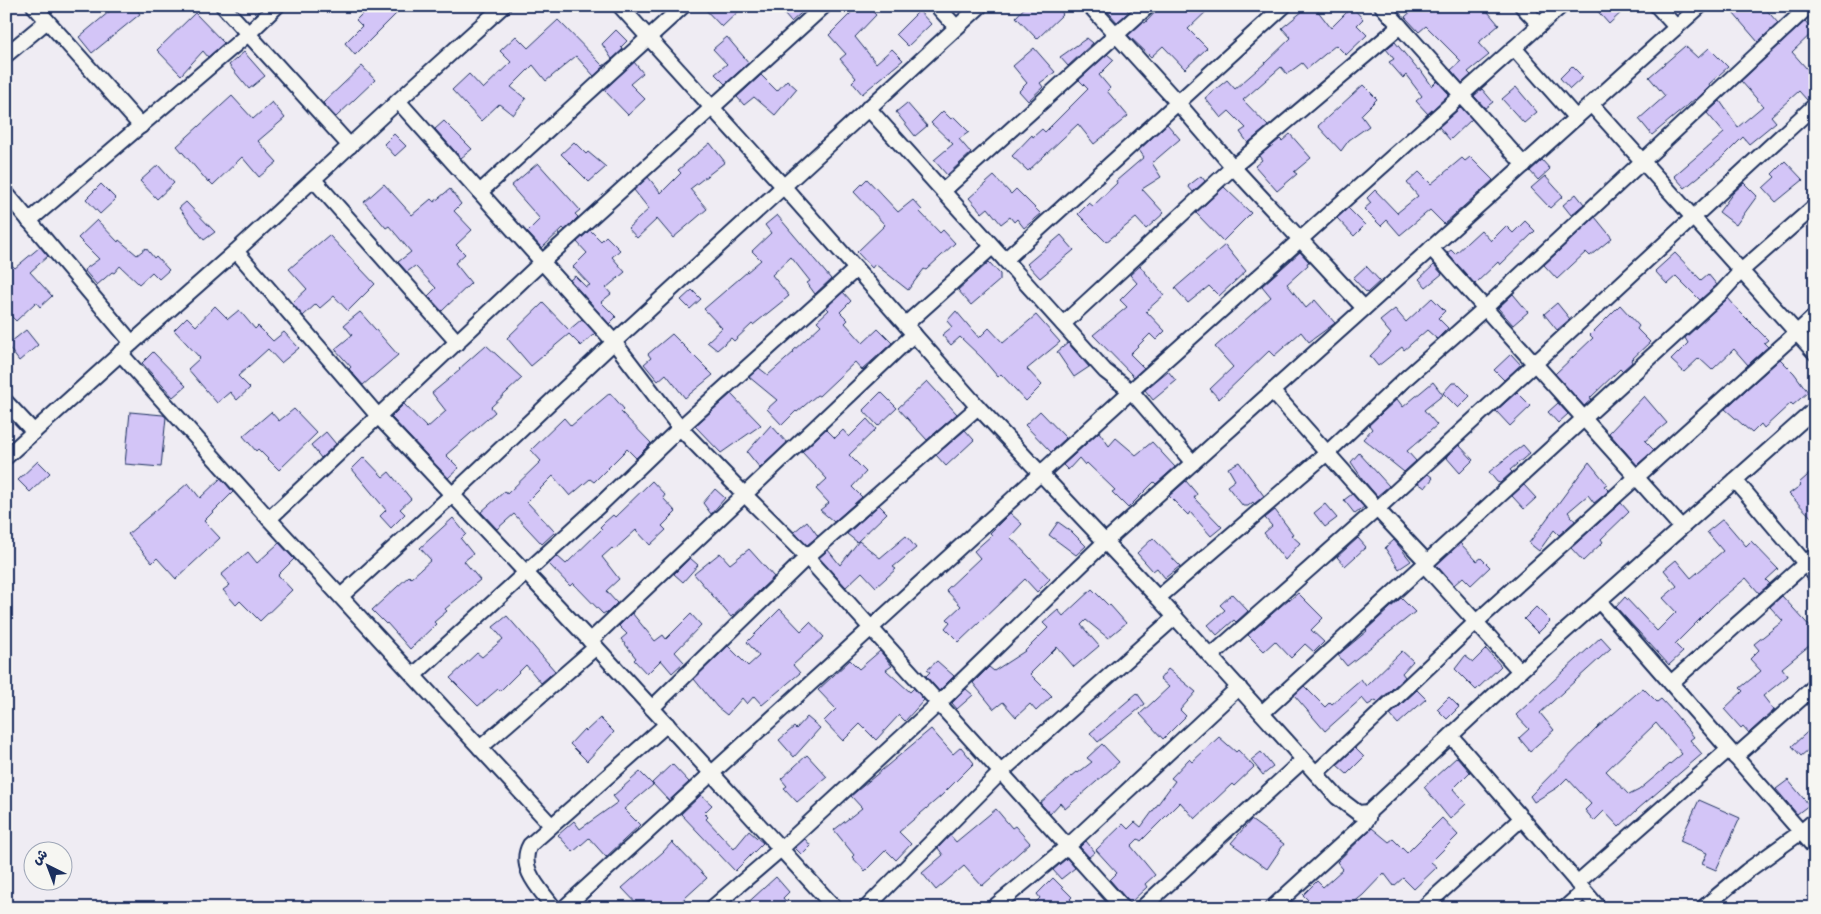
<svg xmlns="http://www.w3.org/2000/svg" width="1821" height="914" font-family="Itim,'Playpen Sans Arabic',sans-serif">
  <rect width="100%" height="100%" fill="#efecf3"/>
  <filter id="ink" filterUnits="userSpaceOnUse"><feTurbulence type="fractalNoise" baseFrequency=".02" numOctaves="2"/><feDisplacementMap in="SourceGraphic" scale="10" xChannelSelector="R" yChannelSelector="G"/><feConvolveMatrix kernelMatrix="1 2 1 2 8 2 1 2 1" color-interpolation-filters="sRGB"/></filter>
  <g filter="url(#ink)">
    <!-- building -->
    <g fill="#d3c5f7" stroke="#1b2f5e" fill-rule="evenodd">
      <path d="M116,6H134L140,14L92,53L79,37Z"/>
      <path d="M370,6H404L355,55L345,43L362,26L356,20Z"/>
      <path d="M702,6H744L722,27Z"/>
      <path d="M777,6H809L791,22Z"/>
      <path d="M858,6H867L876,15L855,37L876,63L892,49L903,60L862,94L852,82L856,78L840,59L846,54L829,35Z"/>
      <path d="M1026,6H1056L1063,14L1037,39L1016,17Z"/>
      <path d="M1103,6H1124L1129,12L1117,22Z"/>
      <path d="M1161,6H1212L1188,29L1207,48L1185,69L1163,46L1151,57L1128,35L1143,22L1145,23Z"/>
      <path d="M1309,6H1314L1331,28L1352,7L1363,19L1357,25L1367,35L1346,55L1336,45L1307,69L1302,63L1287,74L1281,67L1243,100L1268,126L1248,143L1240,132L1246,128L1229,111L1221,118L1205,98L1227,80L1235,89L1265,63L1291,38L1282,28Z"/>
      <path d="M1417,6H1483L1499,25L1478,43L1489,55L1468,72L1471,75L1462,83L1451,70L1461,61L1426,26L1419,32L1405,17Z"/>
      <path d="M1593,6H1628L1609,24Z"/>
      <path d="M1727,6H1763L1778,23L1758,42Z"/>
      <path d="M919,11L931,24L908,46L896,34Z"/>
      <path d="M195,13L224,43L208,57L203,51L181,75L157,50Z"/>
      <path d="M558,20L603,66L612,59L602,44L616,30L627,41L621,47L623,49L594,76L576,56L546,81L533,65L511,87L526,99L513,115L499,104L481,121L452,90L469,74L483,89L511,62L500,51L516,36L528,48Z"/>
      <path d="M1805,21L1814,31L1792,52L1815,78V96L1807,100L1799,91L1771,116L1776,122L1749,144L1743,137L1724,156L1685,188L1674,176L1724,133L1707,113L1720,101L1738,127L1763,106L1741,81Z"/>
      <path d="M727,37L749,63L725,84L715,74L727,64L713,49Z"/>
      <path d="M1087,38L1093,43L1068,66L1060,57Z"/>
      <path d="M1395,42L1418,70L1420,69L1432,86L1437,81L1449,94L1428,114L1416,101L1422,96L1406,75L1403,78L1389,62L1394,59L1386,49Z"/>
      <path d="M1685,46L1698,58L1709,48L1728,67L1709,84L1710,86L1696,100L1695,99L1652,135L1639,119L1665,96L1649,77Z"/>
      <path d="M1034,48L1055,72L1040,83L1043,87L1028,101L1019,91L1027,83L1013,66Z"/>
      <path d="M244,52L265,76L249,89L229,65Z"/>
      <path d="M1107,54L1114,60L1099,75L1110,88L1107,91L1128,116L1094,144L1078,124L1028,171L1012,156L1032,135L1033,137L1042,129L1045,132L1088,89L1079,80Z"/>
      <path d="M634,62L643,73L630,84L645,99L628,115L604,90Z"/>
      <path d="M362,66L375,80L336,117L323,103Z"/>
      <path d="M1572,66L1583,77L1570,89L1560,78Z"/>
      <path d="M761,75L777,91L787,80L797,89L775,115L754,97L744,105L737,97Z"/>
      <path d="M1363,85L1377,99L1361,115L1369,126L1349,140L1341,151L1318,126Z"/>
      <path d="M1516,87L1537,112L1524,123L1502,99Z"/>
      <path d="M1482,89L1493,102L1485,108L1474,96Z"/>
      <path d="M232,96L253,119L272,102L285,118L258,141L277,162L259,177L242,157L213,185L209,181L208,182L177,146Z"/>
      <path d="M907,103L927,126L915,136L896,112Z"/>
      <path d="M1461,107L1472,119L1450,140L1439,127Z"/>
      <path d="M943,111L951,119L954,117L969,132L959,139L971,153L947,175L934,160L953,144L931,123Z"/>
      <path d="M444,121L472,149L461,158L435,129Z"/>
      <path d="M1167,124L1180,139L1152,163L1161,177L1142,189L1164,213L1146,229L1136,218L1106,242L1078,214L1089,203L1093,206L1117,183L1116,181L1144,157L1139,150Z"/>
      <path d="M394,134L406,146L395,156L384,144Z"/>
      <path d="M1290,134L1311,158L1294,172L1297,174L1277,191L1255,166L1262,160L1259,156L1280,139L1282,141Z"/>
      <path d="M574,142L586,154L588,152L606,167L589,182L561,154Z"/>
      <path d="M710,143L725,162L690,189L707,209L673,238L657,219L637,238L628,228L649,209L634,190L648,177L661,193L681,173L678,170Z"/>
      <path d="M1470,157L1493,180L1444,224L1430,210L1400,235L1387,220L1381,226L1364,209L1371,203L1367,198L1375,190L1397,213L1418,196L1407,183L1419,172L1431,184L1462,158L1465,161Z"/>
      <path d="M1542,160L1550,169L1538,180L1530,171Z"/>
      <path d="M1785,161L1803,180L1776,202L1763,188L1775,177L1772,174Z"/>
      <path d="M538,163L580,210L575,214L578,217L565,230L563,228L542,248L527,232L540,219L511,186Z"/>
      <path d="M158,165L174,183L157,199L140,181Z"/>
      <path d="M994,176L1011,194L1016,189L1041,214L1024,228L1017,219L1014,222L1010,217L1001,224L988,208L982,213L969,198Z"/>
      <path d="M1201,176L1205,181L1193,192L1188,186Z"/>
      <path d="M1545,176L1563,196L1550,208L1531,188Z"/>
      <path d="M867,179L898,212L913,200L922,210L920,212L940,233L943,230L955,243L926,270L924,269L908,290L875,264L872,268L857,252L885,225L854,192Z"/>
      <path d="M1744,183L1757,196L1736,225L1719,212L1733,193Z"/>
      <path d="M101,184L116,199L100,214L86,199Z"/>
      <path d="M384,184L412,215L431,199L434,202L450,189L461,204L454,211L472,230L456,245L465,254L455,263L471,283L442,311L428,296L436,288L415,266L407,272L398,262L411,252L389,226L386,228L364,202Z"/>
      <path d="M1224,187L1251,213L1223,241L1196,213Z"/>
      <path d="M1576,194L1584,204L1571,215L1563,205Z"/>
      <path d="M186,202L215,232L204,240L179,208Z"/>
      <path d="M1348,208L1365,225L1354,236L1337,218Z"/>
      <path d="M777,215L831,279L815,294L807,283L810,281L791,257L772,275L789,296L753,325L752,324L734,341L731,338L717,350L707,342L722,328L704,309L761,260L752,251L771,233L765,225Z"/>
      <path d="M1595,217L1612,238L1590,256L1586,252L1557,279L1544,265Z"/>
      <path d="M97,220L118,242L119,240L137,255L146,248L154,258L156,256L169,270L159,279L152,272L139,284L120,266L114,273L112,272L97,285L84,270L99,259L78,238Z"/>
      <path d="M1525,221L1535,231L1500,265L1498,262L1475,284L1447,253L1451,250L1455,254L1481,230L1491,241L1506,226L1513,233Z"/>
      <path d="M590,230L601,241L606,236L620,250L612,257L625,272L606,288L611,294L601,302L616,317L609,324L570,280L575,276L586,287L590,285L573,267L587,253L577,242Z"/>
      <path d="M329,235L375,284L348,311L334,296L320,308L316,304L303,316L292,303L307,289L289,269Z"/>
      <path d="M1061,235L1074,250L1040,278L1027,264Z"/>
      <path d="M1225,245L1246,271L1219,296L1209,286L1188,303L1175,288Z"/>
      <path d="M40,247L48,256L30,272L52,296L40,307L36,302L16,321L6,311V260L15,268Z"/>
      <path d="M1300,252L1309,262L1307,263L1308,265L1287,284L1306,308L1315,300L1335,323L1309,342L1301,332L1274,356L1269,351L1219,399L1210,389L1233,367L1215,347L1271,297L1262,286Z"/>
      <path d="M1675,253L1701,280L1708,274L1717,285L1700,300L1676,276L1667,284L1655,271Z"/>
      <path d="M989,262L1000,274V280L971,305L958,290Z"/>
      <path d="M1434,265L1442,274L1426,287L1419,279Z"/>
      <path d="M1140,266L1164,295L1146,311L1165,331L1156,340L1150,334L1130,354L1144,368L1134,377L1093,335L1127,307L1120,300L1137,283L1130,275Z"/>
      <path d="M1366,266L1380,281L1367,293L1353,278Z"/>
      <path d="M692,290L701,299L690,309L681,300Z"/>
      <path d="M843,292L851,301L840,312L848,320L845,323L863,343L878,329L892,343L862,370L855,362L819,396L817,395L797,412L796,411L782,425L767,409L777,400L749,377L759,368L768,375L794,352L793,351L821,325L817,321L829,310L826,307Z"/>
      <path d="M1513,294L1528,312L1513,325L1498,308Z"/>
      <path d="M1432,298L1445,311L1438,318L1448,328L1437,339L1427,330L1404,350L1402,347L1378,366L1370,356L1391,334L1380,321L1395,309L1406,322Z"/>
      <path d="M1728,298L1739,311L1768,340L1764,343L1768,347L1748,365L1734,349L1712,370L1699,358L1684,372L1671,360L1688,343L1685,338Z"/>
      <path d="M543,303L569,330L582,319L595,333L581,346L569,334L531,366L507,338Z"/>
      <path d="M1557,303L1570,319L1557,330L1544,314Z"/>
      <path d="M1620,305L1639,326L1637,329L1650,342L1631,360L1632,362L1622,371L1620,369L1590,398L1592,399L1584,406L1555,374L1593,338L1590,335Z"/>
      <path d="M215,306L228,319L239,310L255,329L258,326L273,341L284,332L299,348L281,363L268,349L238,376L250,388L237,400L230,392L217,403L188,369L200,358L174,330L187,317L196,326Z"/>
      <path d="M956,311L979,338L989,328L1003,343L1036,315L1060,342L1027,369L1042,385L1026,401L1001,374L998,377L982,358L960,337L951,345L942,335L952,327L947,321Z"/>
      <path d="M360,312L398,355L363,385L349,369L351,367L335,349L352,335L344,325Z"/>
      <path d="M26,330L38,345L19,361L7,345Z"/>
      <path d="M672,334L713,375L685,398L666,374L658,381L644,364L651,358L648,354Z"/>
      <path d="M1068,343L1089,367L1074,377L1057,352Z"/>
      <path d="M486,345L522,378L491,407L495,412L446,455L459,468L448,478L391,417L404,404L427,428L446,411L432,393L460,370L459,369Z"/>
      <path d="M153,352L186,386L173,397L142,363Z"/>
      <path d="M1511,354L1521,365L1504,380L1494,370Z"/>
      <path d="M1780,359L1794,373L1808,392L1793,405L1791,403L1764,428L1761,424L1752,433L1725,409Z"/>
      <path d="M1168,371L1176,381L1153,400L1145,390Z"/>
      <path d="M927,381L957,414L927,440L898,408Z"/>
      <path d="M1433,382L1443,395L1424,410L1437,425L1407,451L1416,461L1404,472L1363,439L1372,429L1369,425L1397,399L1403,407Z"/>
      <path d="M1452,383H1457L1470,396L1458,408L1443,393Z"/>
      <path d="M881,392L897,408L878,426L863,410Z"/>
      <path d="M1517,392L1531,406L1510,426L1496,411Z"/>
      <path d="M610,393L624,409L621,412L651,443L636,458L627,449L594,482L590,479L570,496L553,476L527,502L555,532L542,544L514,514L497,529L481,512L505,491L507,494L541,461L531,450L564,418L571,426Z"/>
      <path d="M731,394L761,425L721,453L695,426Z"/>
      <path d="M1644,396L1667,423L1645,441L1654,450L1637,465L1609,433Z"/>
      <path d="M1558,403L1568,414L1558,423L1548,412Z"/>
      <path d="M294,409L317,433L279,470L258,449L256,451L243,436L271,412L279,421Z"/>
      <path d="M1040,411L1066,438L1051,452L1025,425Z"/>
      <path d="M130,412L163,415L166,417L161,467L125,464Z"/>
      <path d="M867,419L876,429L849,455L866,472L852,487L862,497L834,522L820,510L829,503L816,489L827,479L802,452L826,429L835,438L843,430L849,437Z"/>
      <path d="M771,425L787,443L760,468L747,452Z"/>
      <path d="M965,430L974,440L946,466L936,455Z"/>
      <path d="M326,432L336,444L321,458L311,445Z"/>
      <path d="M1099,432L1109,446L1116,438L1136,455L1152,442L1175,467L1156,484L1154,482L1128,508L1112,492L1115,490L1087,463L1085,465L1079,458L1068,470L1063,465Z"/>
      <path d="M1459,445L1473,460L1460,473L1446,457Z"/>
      <path d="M1523,445L1530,453L1510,470L1512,472L1500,483L1497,482L1489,472Z"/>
      <path d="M1359,453L1389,486L1377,496L1364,481L1351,462Z"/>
      <path d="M364,457L383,477L389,472L411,499L400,509L405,514L391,528L380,516L386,510L352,469Z"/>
      <path d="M38,461L50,473L30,492L18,480Z"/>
      <path d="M1239,462L1264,496L1254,504L1253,502L1248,506H1243L1227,486L1235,480L1228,468Z"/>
      <path d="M1589,462L1607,484L1604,486L1609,491L1594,503L1588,495L1568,512L1575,521L1559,535L1554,530L1539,551L1529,543Z"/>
      <path d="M1815,469V521L1789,494L1801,485L1799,483Z"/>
      <path d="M1428,474L1433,478L1425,488L1418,483Z"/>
      <path d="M221,478L233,492L204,521L220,538L176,579L157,558L152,563L128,534L188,483L200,498Z"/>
      <path d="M652,481L665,495L663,498L676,512L662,526L666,530L650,545L636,530L614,550L612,548L602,557L619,579L606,591L617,603L607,613L606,612L603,614L573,583L570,586L549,564L557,556L566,564L602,529L600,527L605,522L613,515L615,517Z"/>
      <path d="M1186,481L1197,494L1194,498L1222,527L1211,536L1190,512L1188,515L1169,496Z"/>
      <path d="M1524,485L1536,498L1524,509L1512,496Z"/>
      <path d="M715,489L725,498L711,514L703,503Z"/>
      <path d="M1352,494L1364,507L1355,514L1344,500Z"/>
      <path d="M1621,503L1629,512L1601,539L1603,542L1583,561L1571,548Z"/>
      <path d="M1325,504L1337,518L1325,527L1314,513Z"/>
      <path d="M879,505L887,513L857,542L847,534Z"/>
      <path d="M1275,510L1293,534L1291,535L1300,543L1285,560L1264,533L1272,526L1265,518Z"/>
      <path d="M1010,513L1022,524L1010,537L1050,579L1037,592L1025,579L959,642L945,628L950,622L947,619L961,606L946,590L980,558L974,551L992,535L990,533Z"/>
      <path d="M453,518L466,534L461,539L473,554L464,561L480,580L445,609L447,611L434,622L436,624L410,649L387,623L386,624L372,610L409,576L411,578L431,560L420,548Z"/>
      <path d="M1723,519L1746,546L1751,541L1778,569L1766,580L1770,584L1759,593L1746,578L1716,603L1675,644L1683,652L1669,665L1616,607L1625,597L1657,631L1676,612L1663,598L1677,586L1664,570L1676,560L1691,578L1723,551L1707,532Z"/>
      <path d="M807,521L818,536L807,545L794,532Z"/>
      <path d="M1058,522L1072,532L1086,546L1076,555L1049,535Z"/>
      <path d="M906,536L916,548L893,567L896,569L876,587L862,572L846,587L819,558L828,550L840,565L859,541L880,558Z"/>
      <path d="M1153,538L1180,566L1165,578L1157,568L1153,571L1137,553Z"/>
      <path d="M1358,538L1366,547L1345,566L1337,557Z"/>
      <path d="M1394,540L1411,561L1399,569L1385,548Z"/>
      <path d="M279,543L294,559L278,575L292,590L260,621L240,601L236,605L223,590L230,585L221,575L248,552L257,563Z"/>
      <path d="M1460,543L1477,561L1481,558L1490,567L1471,585L1463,577L1454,585L1436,565Z"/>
      <path d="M749,549L774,577L731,617L694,574L720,553L730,564Z"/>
      <path d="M690,558L698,565L683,582L674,574Z"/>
      <path d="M1092,589L1109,606L1110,605L1126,623L1108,638L1086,620L1081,625L1099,646L1074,667L1057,647L1030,674L1052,696L1036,711L1030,704L1016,717L1003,702L994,709L973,683L989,667L994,671L1025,651L1048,628L1043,623L1058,610L1063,616Z"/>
      <path d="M1298,593L1323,618L1311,630L1324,642L1314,652L1305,644L1291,658L1275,641L1264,651L1248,635L1289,599L1290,600Z"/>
      <path d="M1232,594L1248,611L1236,622L1234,620L1217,635L1208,625L1225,610L1220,605Z"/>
      <path d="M1782,596L1815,632V641L1782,668L1788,676L1763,696L1774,710L1749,733L1743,726L1741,728L1724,709L1743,691L1740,688L1761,671L1750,659L1759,650L1754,644L1783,621L1770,607Z"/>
      <path d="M1401,598L1415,612L1347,666L1338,655L1367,631L1366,630Z"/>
      <path d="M1536,607L1550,621L1538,633L1524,619Z"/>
      <path d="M780,609L801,631L810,622L824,637L793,665L800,673L762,705L754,696L747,704L742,698L727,715L717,707L694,679L728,646L748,666L759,656L747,642Z"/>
      <path d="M632,613L655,641L663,635L666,639L691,614L701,625L675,652L684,662L672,673L661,660L647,674L634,660L636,658L621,639L627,634L619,626Z"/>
      <path d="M507,616L555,671L541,683L526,665L500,691L498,689L478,706L450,678L477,653L482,657L503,639L493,627Z"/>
      <path d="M1601,637L1611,648L1540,713L1554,730L1530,751L1519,738L1529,729L1516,715Z"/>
      <path d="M1486,649L1501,666L1476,690L1455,669L1465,656L1473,662Z"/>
      <path d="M880,651L892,666L886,670L910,692L914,688L924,700L905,721L899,715L876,740L860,724L843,741L824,721L836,709L818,690L850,660L859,669Z"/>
      <path d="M1402,651L1413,661L1402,673L1405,677L1378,702L1376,700L1368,705L1362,698L1325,731L1294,695L1304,686L1325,707L1330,702L1332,704L1361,679L1366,686Z"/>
      <path d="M937,661L954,676L939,691L926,676L930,672L927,670Z"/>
      <path d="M1168,669L1196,692L1180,710L1186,716L1163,739L1140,714L1169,687L1160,679Z"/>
      <path d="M1643,688L1657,702L1661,699L1675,714L1694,737L1690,740L1702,754L1638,809L1619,827L1604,811L1594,821L1585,810L1591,804L1567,778L1558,787L1534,802L1530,796L1598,727ZM1656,723L1682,754L1639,790L1629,795L1606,771Z"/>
      <path d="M966,689L973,695L957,709L952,703Z"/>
      <path d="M1417,690L1426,699L1398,724L1390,715Z"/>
      <path d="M1137,693L1145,704L1098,742L1090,733Z"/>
      <path d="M1449,697L1459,707L1447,719L1437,709Z"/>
      <path d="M807,717L820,728L794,757L779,740L794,727L796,729Z"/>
      <path d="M600,718L614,732L587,761L570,744L584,729L586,731Z"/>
      <path d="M1815,725V744L1801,756L1792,746Z"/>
      <path d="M931,729L953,754L961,747L974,763L941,796L899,832L911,844L896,860L886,850L865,871L852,857L854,855L834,830L862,808L851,796Z"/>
      <path d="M1219,737L1236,752L1238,750L1254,767L1234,786L1232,784L1195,819L1180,802L1141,841L1138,839L1131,846L1155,875L1145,884L1147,887L1130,903L1110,880L1117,873L1096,850L1123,824L1128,829L1135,822L1141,827L1175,781L1171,778L1189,759L1192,762Z"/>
      <path d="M1102,744L1119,762L1065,809L1060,803L1050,814L1040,803L1077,772L1078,773L1092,762L1087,758Z"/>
      <path d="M1355,748L1364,757L1347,774L1337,765Z"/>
      <path d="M1261,752L1273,767L1263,775L1251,760Z"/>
      <path d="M807,755L827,777L797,802L784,788L787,786L781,779Z"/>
      <path d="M1457,757L1470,772L1453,789L1466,804L1450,819L1424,787Z"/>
      <path d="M672,764L689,782L669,801L652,783Z"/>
      <path d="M640,772L653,785L624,809L640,825L606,857L589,838L573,852L558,835L574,821L580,829L618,802L613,796Z"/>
      <path d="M1788,780L1809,805L1797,814L1776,789Z"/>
      <path d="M701,795L712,805L704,813L708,817L706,819L734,849L749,831L763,843L735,871L681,814Z"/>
      <path d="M1699,800L1740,818L1716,870L1702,864L1707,853L1680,841Z"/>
      <path d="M996,809L1012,828L1015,826L1030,843L982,886L964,866L936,890L922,873L943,855L938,848L950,835L956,842Z"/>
      <path d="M1442,818L1458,835L1431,862L1437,867L1414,889L1403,878L1394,886L1384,873L1363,895L1347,908H1316L1303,895L1317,881L1323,887L1343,869L1337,862L1372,828L1389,842L1393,839L1407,853Z"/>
      <path d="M1251,820L1284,844L1267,869L1231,843Z"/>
      <path d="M805,839L811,846L802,855L795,848Z"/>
      <path d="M1086,841L1095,852L1089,857L1080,847Z"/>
      <path d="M672,842L707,878L674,908H641L622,888L663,852Z"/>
      <path d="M1067,858L1075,868L1061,879L1053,870Z"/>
      <path d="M776,877L789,892L783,898L791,908H742Z"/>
      <path d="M1053,878L1072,897L1070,899L1079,908H1030L1040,898L1037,894Z"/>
    </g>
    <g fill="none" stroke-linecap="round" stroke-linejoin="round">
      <!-- street casing -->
      <g stroke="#1b2f5e" stroke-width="18">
        <g id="street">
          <path d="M34,6L141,126"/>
          <path d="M223,6L350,146"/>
          <path d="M620,6L784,187L978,407L1158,598L1337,797L1358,813L1369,812"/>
          <path d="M937,6L956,27"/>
          <path d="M1090,6L1178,103L1233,167L1364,308"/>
          <path d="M1382,6L1524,165"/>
          <path d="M1522,6L1540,25"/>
          <path d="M1657,6L1676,27"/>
          <path d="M1514,48L1576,118"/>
          <path d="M6,55L47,21"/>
          <path d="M398,101L614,342L680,428L745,495L807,557L1123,908"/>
          <path d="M1591,104L1815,353"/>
          <path d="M868,108L1105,371L1131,391L1193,463"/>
          <path d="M314,180L458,343"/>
          <path d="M943,191L1148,6"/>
          <path d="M480,192L683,6"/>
          <path d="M6,193L132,343"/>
          <path d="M29,221L248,34L277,6"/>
          <path d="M1431,248L1681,527"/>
          <path d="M236,251L378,416L596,647L835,908"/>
          <path d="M1005,260L1284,6"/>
          <path d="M906,324L992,247"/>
          <path d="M1063,324L1233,167L1400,26"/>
          <path d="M120,353L269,519L551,825"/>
          <path d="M1272,391L1377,509L1426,561L1428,569L1520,671"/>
          <path d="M6,402L34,432"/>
          <path d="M6,457L132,343L236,251L398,101L503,6"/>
          <path d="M1735,480L1815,575"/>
          <path d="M269,519L542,262L824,6"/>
          <path d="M341,596L452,495L614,342L980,6"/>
          <path d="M1158,598L1327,453L1404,380L1484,309L1809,6"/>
          <path d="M1599,601L1815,848"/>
          <path d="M590,641L914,334"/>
          <path d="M1211,656L1377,509L1815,105"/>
          <path d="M414,675L602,503L680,428L856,269"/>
          <path d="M1671,683L1815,555"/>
          <path d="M652,708L807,557L978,407"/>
          <path d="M1262,713L1722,292L1741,271L1815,206"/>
          <path d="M1451,736L1599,908"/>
          <path d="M480,748L596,647"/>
          <path d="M1735,757L1815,686"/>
          <path d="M1316,773L1475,623L1815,316"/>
          <path d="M1577,883L1728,750"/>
          <path d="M554,908C541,890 517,868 530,845L667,724"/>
          <path d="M564,908L1131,391L1561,6"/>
          <path d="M712,908L782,848L939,703L1106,541L1700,6"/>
          <path d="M866,908L1001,772L1175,617"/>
          <path d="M993,908L1068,846L1239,687"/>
          <path d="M1142,908L1303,760"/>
          <path d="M1272,908L1364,824L1368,818L1369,812L1520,671L1815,409"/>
          <path d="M1423,908L1522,818"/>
          <path d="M1565,908L1584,891"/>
          <path d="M1703,908L1747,871L1801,832L1815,820"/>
        </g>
      </g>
      <!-- street -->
      <use href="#street" stroke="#f6f6f2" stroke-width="14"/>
    </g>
  </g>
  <!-- margin -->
  <rect width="1821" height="914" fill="none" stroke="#f6f6f2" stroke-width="25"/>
  <rect x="12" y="12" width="1796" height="889" fill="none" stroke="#1b2f5e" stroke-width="2" filter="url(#ink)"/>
  <!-- north arrow -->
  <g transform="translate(48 866) rotate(318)"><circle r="24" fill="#f6f6f2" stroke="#9ea6b7"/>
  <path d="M0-4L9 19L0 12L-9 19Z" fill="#1b2f5e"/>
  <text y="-8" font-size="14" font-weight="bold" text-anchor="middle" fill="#1b2f5e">ش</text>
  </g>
</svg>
